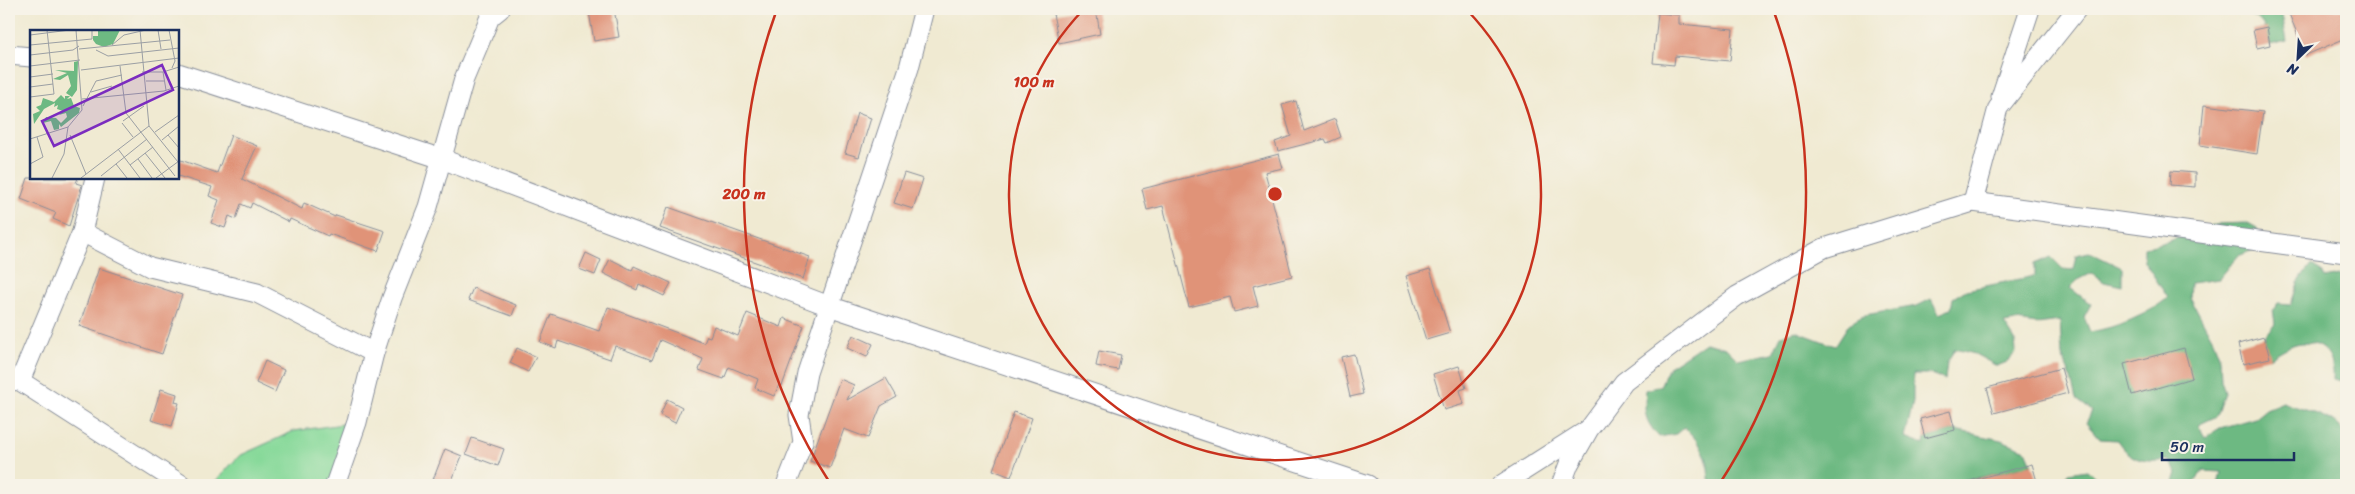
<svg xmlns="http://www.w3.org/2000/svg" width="2355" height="494" font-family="Sriracha,sans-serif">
  <rect width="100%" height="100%" fill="#f7f3e8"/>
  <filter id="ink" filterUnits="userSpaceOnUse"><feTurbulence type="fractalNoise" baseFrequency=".02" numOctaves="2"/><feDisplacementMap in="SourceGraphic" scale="10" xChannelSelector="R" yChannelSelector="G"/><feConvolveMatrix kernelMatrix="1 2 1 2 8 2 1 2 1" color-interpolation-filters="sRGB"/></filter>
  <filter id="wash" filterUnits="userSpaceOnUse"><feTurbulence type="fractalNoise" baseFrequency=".0096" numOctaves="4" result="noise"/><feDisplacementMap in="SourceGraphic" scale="20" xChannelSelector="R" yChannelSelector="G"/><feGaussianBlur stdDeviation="1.12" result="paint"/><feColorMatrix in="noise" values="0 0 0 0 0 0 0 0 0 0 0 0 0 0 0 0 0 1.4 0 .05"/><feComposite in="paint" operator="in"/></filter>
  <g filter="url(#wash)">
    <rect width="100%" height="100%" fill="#f0ead2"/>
    <!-- green -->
    <path fill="#87d99a" stroke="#51847c" d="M357,422L335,485H212L239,456L294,431Z"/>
    <!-- forest -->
    <g fill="#6db982" stroke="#447470">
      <path d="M2229,9H2281L2287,41L2270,45C2265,18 2255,14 2229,9Z"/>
      <path d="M2248,223L2257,228L2258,248L2238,256L2219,279L2191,283L2190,297L2213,340L2220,358L2221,380L2225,392L2217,416L2198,425L2205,437L2220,428L2255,418L2266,409L2283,402C2303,411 2338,415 2346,438C2350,450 2346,469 2346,482L2325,485H2218L2221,472L2203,471L2194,482V485H2173L2177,473L2168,460C2143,463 2131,461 2117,440L2100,439L2086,423L2092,411L2076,399L2069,372L2062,356L2060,321L2037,324L2016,321L2004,323L2015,340L2016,352L2007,362L1997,366L1975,354L1955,349L1947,362L1945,380L1931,374H1913V402L1905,438L1924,445L1925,438L1955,430L2001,440L2026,450L2032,464L1952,485H1712C1707,477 1709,470 1707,461C1703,446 1695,438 1684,427L1676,434L1659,437C1644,420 1644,413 1646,390L1660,386L1669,367L1705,343L1726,348L1738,360L1773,353L1781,336L1795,331L1835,346L1849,324L1865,315L1917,306L1931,299L1939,314L1951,309L1953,298L1966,290L2035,276V264L2051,257L2063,269L2073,270L2076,255L2089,252L2122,268V286L2104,282L2092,273L2078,280L2070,288L2091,304L2084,317L2090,332C2118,327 2145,316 2168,298L2144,261V248L2172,240L2215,224Z"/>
      <path d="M2311,265L2321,270L2325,278L2339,275L2346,277V382L2333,379C2335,358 2324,342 2302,343C2292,343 2278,353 2269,358L2264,337L2275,323L2273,310L2278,303L2291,304L2298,283Z"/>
      <path d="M2087,470L2104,485H2059L2068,473Z"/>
    </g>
    <g id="blocks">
      <!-- building -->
      <g fill="#e09378">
        <path d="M607,9H614L619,37L594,41L589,12Z"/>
        <path d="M1077,9H1096L1100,34L1059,43L1053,14Z"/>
        <path d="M2287,9H2346V38L2306,55Z"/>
        <path d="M1658,13L1679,15V24L1733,29L1730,61L1675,56L1674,65L1653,63Z"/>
        <path d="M2267,27L2270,45L2257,48L2253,30Z"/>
        <path d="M1296,101L1304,131L1335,119L1341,137L1327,143L1325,139L1278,151L1275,142L1291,136L1282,105Z"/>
        <path d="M2204,105L2263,112L2257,154L2200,145Z"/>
        <path d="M857,113L871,118L859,157L845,153Z"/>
        <path d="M231,135L257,146L242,179L302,209L304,203L335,217L336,215L385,231L378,251L329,234L328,236L290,219L289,222L252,203L250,208L241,204L236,219L229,216L225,228L211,223L219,200L209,196L212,187L178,176V159L217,173Z"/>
        <path d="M1279,154L1283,168L1265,172L1292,276L1253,286L1258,306L1234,312L1230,297L1189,307L1163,206L1147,210L1142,189Z"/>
        <path d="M2171,171L2195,173V187L2170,185Z"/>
        <path d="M904,173L923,179L913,209L894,203Z"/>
        <path d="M28,178H78L76,183L82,185L69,226L53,219L56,213L21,199Z"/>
        <path d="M668,207L810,257L803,279L660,228Z"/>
        <path d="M586,253L601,260L595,275L579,269Z"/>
        <path d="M610,259L632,270L634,266L671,283L664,296L639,284L637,290L603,273Z"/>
        <path d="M99,268L182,295L162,354L79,326Z"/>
        <path d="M1430,269L1450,333L1426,340L1406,276Z"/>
        <path d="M473,288L516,305L512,316L468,300Z"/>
        <path d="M608,307L704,343L707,336L710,337L714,326L738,336L747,313L781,327L784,318L804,326L782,386L779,385L774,396L755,388L758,379L729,367L724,379L699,370L703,359L660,340L652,360L615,346L610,359L558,341L556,348L540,342L551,314L599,331Z"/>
        <path d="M853,335L873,344L867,357L847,348Z"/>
        <path d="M2264,337L2270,358L2243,364L2238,344Z"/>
        <path d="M517,348L536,357L528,372L510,363Z"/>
        <path d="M2184,348L2192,378L2132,395L2124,364Z"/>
        <path d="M1099,351L1121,355L1118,370L1096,366Z"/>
        <path d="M1354,354L1363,394L1350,397L1341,357Z"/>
        <path d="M265,361L284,370L275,392L256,383Z"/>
        <path d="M1459,366L1466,388L1460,390L1464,404L1444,410L1433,374Z"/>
        <path d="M2061,368L2068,393L1994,413L1987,388Z"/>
        <path d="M886,378L897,397L881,406L868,438L844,429L830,468L810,461L840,379L854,385L847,400Z"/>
        <path d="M161,389L177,394L175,402L179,403L172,426L151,420Z"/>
        <path d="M667,399L682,407L675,423L660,415Z"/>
        <path d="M1950,411L1955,430L1925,438L1920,419Z"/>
        <path d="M1014,412L1032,418L1011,477L993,470Z"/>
        <path d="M472,438L504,449L498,466L466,454Z"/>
        <path d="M445,449L462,456L450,485H431Z"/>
        <path d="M2032,464L2038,485H1970L1969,481Z"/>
      </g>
    </g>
  </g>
  <g filter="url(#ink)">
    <use href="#blocks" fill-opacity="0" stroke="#868c98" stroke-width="1"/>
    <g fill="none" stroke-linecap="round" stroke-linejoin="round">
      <!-- minor casing -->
      <g stroke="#868c98" stroke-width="21">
        <g id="minor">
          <path d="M9,55L31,57"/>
          <path d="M178,73L442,159L829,306L1368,485"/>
          <path d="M2001,97L2030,9"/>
          <path d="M1973,202L1998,108L2077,9"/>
          <path d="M82,232L150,267L257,293L374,353"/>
          <path d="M9,380L20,381L182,485"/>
          <path d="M20,381L82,232L95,178"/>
          <path d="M335,485L357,422L374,353L392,298L428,207L464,79L490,17L500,9"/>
          <path d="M786,485L803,442L799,415L807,373L909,68L924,9"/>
          <path d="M1501,485L1586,431"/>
          <path d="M1561,485L1569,464L1589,429L1624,382L1737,296L1824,248L1973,202L2346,253"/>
        </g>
      </g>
      <!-- minor -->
      <use href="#minor" stroke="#fff" stroke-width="19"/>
    </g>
  </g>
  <!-- distance rings -->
  <g fill="none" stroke="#c8321e" stroke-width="2.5">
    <path d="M1466 9A266 266 0 1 1 1084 9"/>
    <path d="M830 483A531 531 0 0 1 776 12M1774 12A531 531 0 0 1 1720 483"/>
  </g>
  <!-- overview -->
  <g transform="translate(30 30)">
    <rect width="149" height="149" fill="#f0ead2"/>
    <path d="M90,0L83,14L74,17L66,14L63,10V6H68V1ZM48,31L47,60L42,67L36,63L41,56L38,45L30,50L23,49L37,43L25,40L44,41V32ZM31,65L35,69V66H40L37,69L41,68L44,76L50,78L49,83L31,97L29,94V99L24,100L21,91L13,93L16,87L26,88L31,93L37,87L36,83L29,85L33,81L27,79L28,75L24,77L25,73L14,79L4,94L3,84L10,81L6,77L11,75L13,68L24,72Z" fill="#6db982"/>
    <path fill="none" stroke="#9b9fa4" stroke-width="1" d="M110,0L119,96L148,132M128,0L131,19M139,0L145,31L142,38M0,5L40,0M0,15L62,9V0M82,15L94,5L116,0M49,19L140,10M66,20L78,26L149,18M0,25L43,20L49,16M0,36L50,30M90,36L96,83L145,146M51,40L149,28M112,42H133L149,37M133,42L136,60M0,47L23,44M116,51H134M0,57L23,54M61,62L82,56M0,67L24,64L17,0M52,69L134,61L149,56M53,76L66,51L92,45M93,91L114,76M92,93L103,107M125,102L149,85M40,105L56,144M138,105L149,118M0,109L38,97L52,80L46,0M132,110L149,96M88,119L110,148M115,123L135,148M108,129L122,148M0,134L13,127L7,107M86,134L97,148M100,135L123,117M71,146L117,109M22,148L34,124L38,97M51,148L119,96M126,148L149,131"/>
    <path fill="#7b2cbf" fill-opacity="0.15" stroke="#7b2cbf" stroke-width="2.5" d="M132,35L143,60L24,116L12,91Z"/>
    <rect width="149" height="149" fill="none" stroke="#1b2f5e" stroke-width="2.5"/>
  </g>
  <circle cx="1275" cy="194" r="8" fill="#c8321e" stroke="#f7f3e8" stroke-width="2.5"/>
  <g font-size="15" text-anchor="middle" font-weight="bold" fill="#c8321e" stroke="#f7f3e8" stroke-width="4" stroke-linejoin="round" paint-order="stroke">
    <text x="1034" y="87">100 m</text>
    <text x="744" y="199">200 m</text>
  </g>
  <!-- margin -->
  <rect width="2355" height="494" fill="none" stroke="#f7f3e8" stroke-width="30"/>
  <!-- north arrow -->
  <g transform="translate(2298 58) rotate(205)" stroke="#f7f3e8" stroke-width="4" paint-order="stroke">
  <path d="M0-4L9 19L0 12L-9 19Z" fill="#1b2f5e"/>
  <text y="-8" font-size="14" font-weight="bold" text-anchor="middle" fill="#1b2f5e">N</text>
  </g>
  <!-- scale -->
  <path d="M2162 452v8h132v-8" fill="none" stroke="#1b2f5e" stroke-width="2.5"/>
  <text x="2170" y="452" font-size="15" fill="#1b2f5e" stroke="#f7f3e8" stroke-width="4" paint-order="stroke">50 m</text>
</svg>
